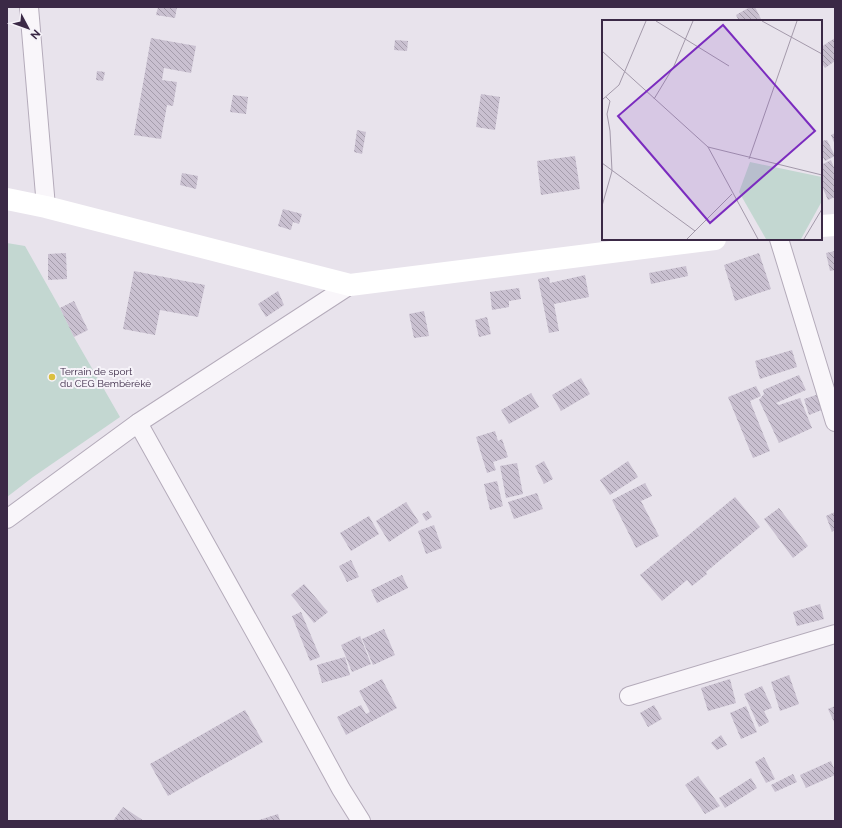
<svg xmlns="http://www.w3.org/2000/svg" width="842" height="828" font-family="Raleway,sans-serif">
  <defs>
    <pattern id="building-back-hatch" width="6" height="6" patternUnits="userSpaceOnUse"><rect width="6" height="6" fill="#c9c0d0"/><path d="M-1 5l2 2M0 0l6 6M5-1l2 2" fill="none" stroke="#a49cab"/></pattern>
  </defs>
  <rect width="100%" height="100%" fill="#e8e3ec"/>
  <!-- grass -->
  <path fill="#c3d7d1" d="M7,243L25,246L60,308L74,337L120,417L33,477L7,497Z"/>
  <!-- building -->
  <g fill="url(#building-back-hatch)">
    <path d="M158,7H177L175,18L156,15Z"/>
    <path d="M750,7H755L762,21H739L736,15Z"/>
    <path d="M151,38L196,46L191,73L164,68L162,80L177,82L173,106L167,105L161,139L134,135Z"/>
    <path d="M835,38V61L825,68L821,62V47Z"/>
    <path d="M395,40L408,41L407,51L394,50Z"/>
    <path d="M97,71L105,72L103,81L96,80Z"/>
    <path d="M481,94L500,97L495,130L476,127Z"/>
    <path d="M233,95L248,97L246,114L230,112Z"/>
    <path d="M357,130L366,132L362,154L354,152Z"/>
    <path d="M835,133V145L831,135Z"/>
    <path d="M827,140L835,156L825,161L821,153V141Z"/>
    <path d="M575,156L580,189L541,195L537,161Z"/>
    <path d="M831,160L835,170V197L828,200L821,184V165Z"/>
    <path d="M182,173L198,176L196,189L180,185Z"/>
    <path d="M283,209L302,214L299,224L293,222L291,230L278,226Z"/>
    <path d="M835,251V270L830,271L826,253Z"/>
    <path d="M66,253L67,279L48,280V254Z"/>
    <path d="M759,253L771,289L735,301L724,265Z"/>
    <path d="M686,266L688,276L651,284L649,273Z"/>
    <path d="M134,271L205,285L198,317L160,310L155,335L123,329Z"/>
    <path d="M585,275L589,297L554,304L559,331L549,333L538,279L549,277L550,283Z"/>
    <path d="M519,288L521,299L509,301V307L492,310L490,292Z"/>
    <path d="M278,291L284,305L266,317L258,304Z"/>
    <path d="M74,301L88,330L74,337L60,308Z"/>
    <path d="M424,311L429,336L414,338L409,314Z"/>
    <path d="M487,317L491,334L479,337L475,320Z"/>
    <path d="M792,350L797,367L760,379L755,361Z"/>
    <path d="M799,375L806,390L776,403L779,405L800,398L812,428L779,443L759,400L764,394L763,390Z"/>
    <path d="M581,378L590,394L561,411L552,395Z"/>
    <path d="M756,386L761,396L750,401L770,451L753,458L728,397Z"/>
    <path d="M531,393L539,407L509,424L501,410Z"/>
    <path d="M822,393L827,408L809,415L804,399Z"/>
    <path d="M495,431L498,441L502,439L508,457L493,462L496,470L487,473L476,437Z"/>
    <path d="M544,461L553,479L544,484L535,466Z"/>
    <path d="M628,461L638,477L610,495L600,480Z"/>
    <path d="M517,463L523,494L506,498L500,466Z"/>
    <path d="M497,481L503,506L490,510L484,484Z"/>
    <path d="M645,483L652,496L641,501L659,536L636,548L612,500Z"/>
    <path d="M537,493L543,509L514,519L508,502Z"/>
    <path d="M735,497L760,527L706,572L707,574L692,586L687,580L662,601L640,575Z"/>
    <path d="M406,502L419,522L389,542L376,521Z"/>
    <path d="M779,508L808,546L793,558L764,519Z"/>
    <path d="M428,511L432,517L426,521L422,514Z"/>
    <path d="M835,512V530L832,532L826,516Z"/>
    <path d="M369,516L379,534L351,551L340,533Z"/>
    <path d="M434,525L442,548L426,554L418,531Z"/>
    <path d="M351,560L359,577L347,582L339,566Z"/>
    <path d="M402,575L408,588L377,603L371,590Z"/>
    <path d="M304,584L328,612L314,623L291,595Z"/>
    <path d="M820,604L824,619L797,626L793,612Z"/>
    <path d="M301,612L320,657L310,661L292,616Z"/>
    <path d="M384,629L395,655L373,665L362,639Z"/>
    <path d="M360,636L371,664L352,672L341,645Z"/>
    <path d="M345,657L350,675L322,683L317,665Z"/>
    <path d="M789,675L799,704L780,711L771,682Z"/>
    <path d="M382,679L397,708L346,735L337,717L361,705L366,714L370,712L359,691Z"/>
    <path d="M730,679L736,703L708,711L701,688Z"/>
    <path d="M762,686L772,708L764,711L769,722L759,727L744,694Z"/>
    <path d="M654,705L662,719L648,727L640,713Z"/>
    <path d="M746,706L757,732L741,739L730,713Z"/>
    <path d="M835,706V724L828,709Z"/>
    <path d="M245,710L263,742L168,796L150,764Z"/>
    <path d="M721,735L727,745L717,750L711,743Z"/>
    <path d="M764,757L775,779L766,783L755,762Z"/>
    <path d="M831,761L835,771V775L806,788L800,775Z"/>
    <path d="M793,774L797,782L775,792L771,785Z"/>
    <path d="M698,776L720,806L705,814L685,785Z"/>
    <path d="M751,778L757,788L725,808L719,798Z"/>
    <path d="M123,807L144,821H113Z"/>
    <path d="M278,814L280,821H256Z"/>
  </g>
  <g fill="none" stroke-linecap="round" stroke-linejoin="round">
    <!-- minor casing -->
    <g stroke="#b4abba" stroke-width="20">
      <g id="minor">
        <path d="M29,7L46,207"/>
        <path d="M779,239L835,422"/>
        <path d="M138,423L280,677L341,789L361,821"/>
        <path d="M7,519L138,423L350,285"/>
        <path d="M629,696L835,634"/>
      </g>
    </g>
    <!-- minor -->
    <use href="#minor" stroke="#f9f6fa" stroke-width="18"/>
    <!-- secondary -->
    <g stroke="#fff" stroke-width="22">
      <path d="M7,199L46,207L350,285L715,239"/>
      <path d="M821,226L835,225"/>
    </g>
  </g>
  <!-- markers -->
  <circle fill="#dac03f" stroke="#f6f3f9" stroke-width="1.5" cx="52" cy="377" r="4"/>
  <g text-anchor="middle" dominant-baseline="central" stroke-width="4" stroke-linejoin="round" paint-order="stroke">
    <!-- poi labels -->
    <g font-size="10" fill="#3b2946" stroke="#f6f3f9" text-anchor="start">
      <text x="60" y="371">Terrain de sport<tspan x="60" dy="12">du CEG Bembèrèkè</tspan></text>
    </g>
  </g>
  <!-- overview -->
  <g transform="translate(602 20)">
    <rect width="220" height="220" fill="#e8e3ec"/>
    <path d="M148,142L220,157V181L199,219H164L137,172Z" fill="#c3d7d1"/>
    <path fill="none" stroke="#a399aa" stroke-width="1" d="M54,1L127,46M160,1L220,34M0,31L106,127L156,219M52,79L72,46L91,1M0,80L17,65L44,1M106,127L220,155M147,139L195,1M0,143L93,211M0,186L10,151L8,111L5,94L8,81L4,77M85,219L130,174M202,219L220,189"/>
    <path fill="#7b2cbf" fill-opacity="0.15" stroke="#7b2cbf" stroke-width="2" d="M121,5L213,111L108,203L16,96Z"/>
    <rect width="220" height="220" fill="none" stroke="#3b2946" stroke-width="2"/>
  </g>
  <!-- border -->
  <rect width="842" height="828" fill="none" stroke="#3b2946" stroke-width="16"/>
  <!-- north arrow -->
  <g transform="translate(28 28) rotate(131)" stroke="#f6f3f9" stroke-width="3" paint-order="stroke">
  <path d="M0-3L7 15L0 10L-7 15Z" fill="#3b2946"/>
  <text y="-6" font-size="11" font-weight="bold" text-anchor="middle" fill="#3b2946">N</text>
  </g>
</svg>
